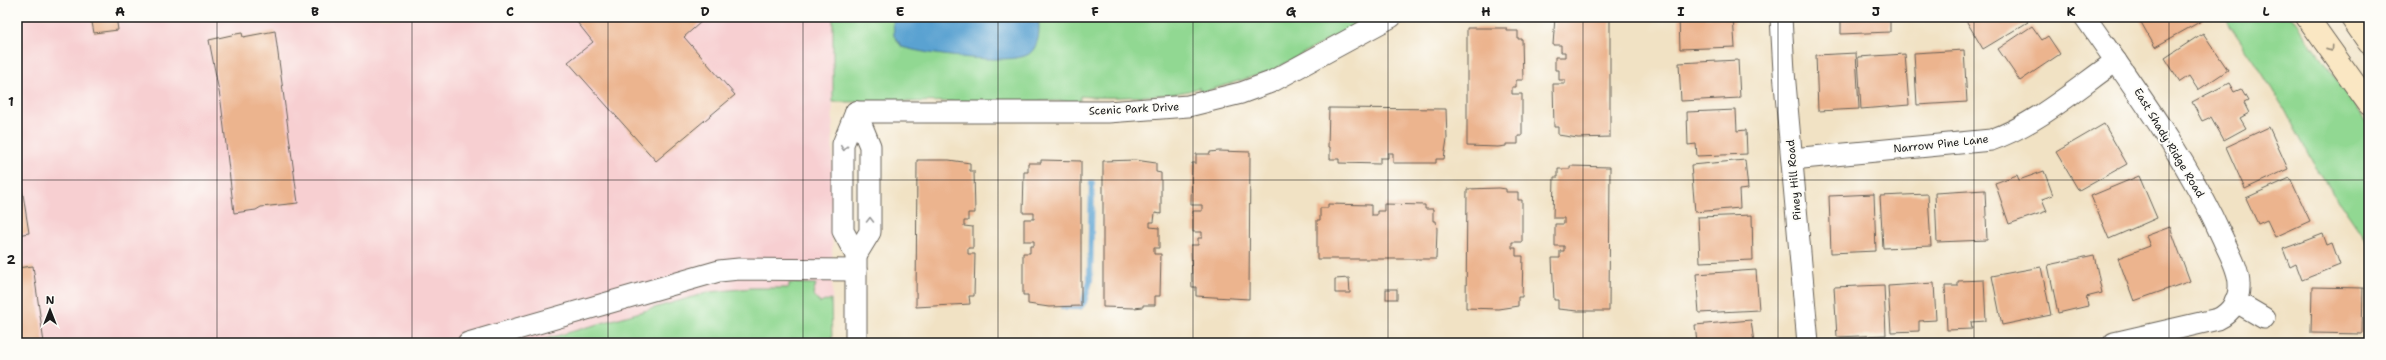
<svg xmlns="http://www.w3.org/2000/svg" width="2386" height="360" font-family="'Shantell Sans',sans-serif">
  <rect width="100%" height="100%" fill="#fdfcf7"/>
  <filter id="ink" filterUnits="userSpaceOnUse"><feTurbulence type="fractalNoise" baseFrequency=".025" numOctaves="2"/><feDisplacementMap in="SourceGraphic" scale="8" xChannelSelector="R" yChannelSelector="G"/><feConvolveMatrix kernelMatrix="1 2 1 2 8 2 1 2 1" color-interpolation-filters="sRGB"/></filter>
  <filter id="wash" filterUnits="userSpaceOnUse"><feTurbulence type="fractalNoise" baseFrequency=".012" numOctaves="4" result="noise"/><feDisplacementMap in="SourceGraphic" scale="16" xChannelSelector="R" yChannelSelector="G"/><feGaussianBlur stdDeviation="0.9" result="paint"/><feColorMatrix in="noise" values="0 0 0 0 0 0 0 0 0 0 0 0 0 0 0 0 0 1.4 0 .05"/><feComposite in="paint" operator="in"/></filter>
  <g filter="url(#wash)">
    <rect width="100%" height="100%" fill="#f1e2c4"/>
    <!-- built -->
    <path fill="#f7cfd1" d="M17,17H833L832,343H17Z"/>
    <!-- green -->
    <g fill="#91d892" stroke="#567a57">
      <path d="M833,17H1370L1271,71L1200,93L1199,87C1185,97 1099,99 1080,96V101L833,102Z"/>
      <path d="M2224,17H2292L2369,125V245L2313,163L2285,110L2255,62Z"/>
      <path d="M789,283L816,284L813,294L820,303L831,299L832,343H532L710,292L751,288H789Z"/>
    </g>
    <!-- water -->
    <path fill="#5aa2d1" stroke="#3b5f76" d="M893,17H1038C1040,28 1040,46 1029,54C1011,66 923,54 902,47L894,36Z"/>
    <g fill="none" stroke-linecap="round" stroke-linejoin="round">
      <!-- stream -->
      <path stroke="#5aa2d1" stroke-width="6" d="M1063,307H1080L1084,302L1090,281L1092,183"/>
    </g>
    <g id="blocks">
      <!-- building -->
      <g fill="#ecb48e">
        <path d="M91,17H116L118,30L94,33Z"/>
        <path d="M573,17H697L701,22L684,37L735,95L656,161L568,62L593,42Z"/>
        <path d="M1555,17H1610V137L1578,138L1558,135V127H1554L1553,84H1565V80H1559V70H1555V57H1565V52H1561V45H1553Z"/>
        <path d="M1679,17H1733L1735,47L1680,49Z"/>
        <path d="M1841,17H1890V32L1841,34Z"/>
        <path d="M1964,17H2024L2028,22L1983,49Z"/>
        <path d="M2138,17H2201L2203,20L2155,47Z"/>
        <path d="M2032,26L2042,40L2048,36L2060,54L2020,81L1998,49Z"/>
        <path d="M1467,28H1507V31H1518V39H1522L1523,80H1516V87H1512V94H1522V136H1518V144H1506V146L1498,147L1467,146Z"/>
        <path d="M275,31L298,203L261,207L256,210L234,213L221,102L209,40L236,34L242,33L243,37Z"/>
        <path d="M2203,33L2228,70L2198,90L2189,76L2180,82L2165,58Z"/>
        <path d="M1964,50L1967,102L1917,105L1914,53Z"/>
        <path d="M1856,53L1859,109L1818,111L1816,55Z"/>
        <path d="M1905,54L1909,105L1861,109L1858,57Z"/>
        <path d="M1738,60L1740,98L1681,101L1679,63Z"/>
        <path d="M2229,83L2234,92L2241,89L2248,101L2244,103L2249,113L2240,118L2246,128L2224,140L2211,117L2202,121L2192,102Z"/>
        <path d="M1329,108L1446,109L1447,139L1444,159H1436V163H1393V153H1388V158H1380V164L1339,163V159H1330V147H1328Z"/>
        <path d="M1736,110L1737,131L1746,130L1747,154L1697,156L1696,144L1688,145L1687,112Z"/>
        <path d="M2104,124L2127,164L2079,191L2056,152Z"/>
        <path d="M2269,127L2288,169L2245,189L2226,147Z"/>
        <path d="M1219,151L1250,152L1249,299L1196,296V287H1192L1191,245H1198V238H1202V232H1193V211H1202V205H1191L1192,163H1196V154H1210V152Z"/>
        <path d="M17,156L29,233L17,235Z"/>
        <path d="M917,160H949L970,163V171H974L975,213H968V221H964V226L973,227V248H968V254H975L974,296H969L970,304L916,307Z"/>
        <path d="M1041,160L1081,161V306L1049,307L1028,304V295H1023V253H1030V246H1034V241H1024V219H1034V213H1023L1024,172H1028V163H1041Z"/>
        <path d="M1135,160L1156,163V172L1161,173V214L1155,213L1154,222H1150V227L1159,228V248H1154V254H1161L1160,296H1155V305H1143V307L1134,308L1103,307V161Z"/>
        <path d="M1745,160L1748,189L1739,190L1740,208L1695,212L1691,165Z"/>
        <path d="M1570,166L1610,167L1609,311H1578L1558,309V300H1554L1552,258H1560V251H1564V246H1555V224H1564V218H1553L1554,177H1558V169H1570Z"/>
        <path d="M2044,171L2053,195L2042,199L2047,211L2009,224L1995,183L2017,175L2019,180Z"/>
        <path d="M2139,176L2157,218L2109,239L2091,196Z"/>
        <path d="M2290,178L2310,221L2275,237L2267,220L2258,224L2246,198Z"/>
        <path d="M1499,188L1506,189V192H1518V200H1522V242H1512V248H1516V256H1523L1522,297H1518V306L1498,309L1466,308L1467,189Z"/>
        <path d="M1985,190L1987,240L1937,242L1935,193Z"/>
        <path d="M1874,194L1876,251L1831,253L1829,196Z"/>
        <path d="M1928,194L1931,246L1883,248L1880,196Z"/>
        <path d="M1328,204L1371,205V215H1377V211H1384V204L1425,205V209H1433V221H1436L1437,229L1436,259H1317V220H1320V208H1328Z"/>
        <path d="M1752,215L1753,260L1700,262L1698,217Z"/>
        <path d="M2170,227L2190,281L2134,301L2118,258L2150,246L2146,236Z"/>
        <path d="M2323,234L2327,245L2332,243L2340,265L2302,280L2296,264L2290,267L2283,249Z"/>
        <path d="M2094,255L2102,293L2086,297L2088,306L2058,313L2048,265Z"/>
        <path d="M33,266L44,343H17V268Z"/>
        <path d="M2041,267L2051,315L2002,325L1992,276Z"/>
        <path d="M1756,270L1759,310L1699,313L1696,274Z"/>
        <path d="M1349,278L1350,293H1335V279Z"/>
        <path d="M1984,280L1986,321L1971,322L1972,329L1947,330L1945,286H1958V281Z"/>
        <path d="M1934,283L1936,320L1919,321V331L1891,332L1888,286Z"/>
        <path d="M1884,285L1886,335L1837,337L1834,287Z"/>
        <path d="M2312,287L2363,288L2362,334L2311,333Z"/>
        <rect x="1386" y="289" width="11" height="10"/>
        <path d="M1751,320L1754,343H1697L1695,325Z"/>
      </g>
    </g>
  </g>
  <g filter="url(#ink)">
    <use href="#blocks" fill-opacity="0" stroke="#676157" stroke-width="1"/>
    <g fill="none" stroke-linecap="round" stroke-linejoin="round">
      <!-- minor casing -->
      <g stroke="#676157" stroke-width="23">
        <g id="minor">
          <path d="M1781,17L1784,72L1808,343"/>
          <path d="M2085,17C2135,89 2187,158 2223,239C2229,253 2239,269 2239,284C2240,299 2231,313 2218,319L2114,343"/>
          <path d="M856,112H1108L1188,106L1241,93L1271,82L1391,17"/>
          <path d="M856,112L870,146V232L856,255"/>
          <path d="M1792,159L1991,140C2037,124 2076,89 2116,61"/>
          <path d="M2235,301L2264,318"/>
          <path d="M468,343L719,271L739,269L856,270"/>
          <path d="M856,343V255L843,231V144L856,112"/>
        </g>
      </g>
      <!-- secondary casing -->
      <g stroke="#676157" stroke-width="24">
        <g id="secondary">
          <path d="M2307,17L2369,104"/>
          <path d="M2351,17L2369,43"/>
        </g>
      </g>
      <!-- minor -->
      <use href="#minor" stroke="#fff" stroke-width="21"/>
      <!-- secondary -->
      <use href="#secondary" stroke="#fae7c3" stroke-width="22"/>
    </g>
    <!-- one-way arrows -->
    <defs><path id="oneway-chevron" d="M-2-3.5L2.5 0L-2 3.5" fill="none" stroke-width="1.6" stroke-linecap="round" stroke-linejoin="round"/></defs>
    <use stroke="#968c78" href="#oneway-chevron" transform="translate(2330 49) rotate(55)"/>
    <g stroke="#999">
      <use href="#oneway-chevron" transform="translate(844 148) rotate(95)"/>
      <use href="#oneway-chevron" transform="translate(870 220) rotate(-90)"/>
    </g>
  </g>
  <!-- grid -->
  <path fill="none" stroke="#1c1c1c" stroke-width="1" stroke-opacity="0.55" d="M217,17V343M412,17V343M608,17V343M803,17V343M998,17V343M1193,17V343M1388,17V343M1583,17V343M1778,17V343M1974,17V343M2169,17V343M17,180H2369"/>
  <g text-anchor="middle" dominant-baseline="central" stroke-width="4" stroke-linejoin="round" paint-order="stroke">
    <!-- street labels -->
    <g font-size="11" fill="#1c1c1c" stroke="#fdfcf7">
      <text transform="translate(1134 109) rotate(-3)">Scenic Park Drive</text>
      <text transform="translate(2169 143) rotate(59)">East Shady Ridge Road</text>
      <text transform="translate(1941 144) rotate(-6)">Narrow Pine Lane</text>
      <text transform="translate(1794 180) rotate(-95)">Piney Hill Road</text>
    </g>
  </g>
  <!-- margin -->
  <rect width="2386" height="360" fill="none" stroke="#fdfcf7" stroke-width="44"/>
  <!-- north arrow -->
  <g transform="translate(50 310)" stroke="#fdfcf7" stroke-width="3" paint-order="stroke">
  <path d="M0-3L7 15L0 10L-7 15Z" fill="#1c1c1c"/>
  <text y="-6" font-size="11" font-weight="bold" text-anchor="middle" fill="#1c1c1c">N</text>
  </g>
  <rect x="22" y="22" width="2342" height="316" fill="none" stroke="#1c1c1c" stroke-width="1.5"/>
  <g font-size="13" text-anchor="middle" font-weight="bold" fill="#1c1c1c">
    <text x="120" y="16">A</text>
    <text x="315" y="16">B</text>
    <text x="510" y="16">C</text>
    <text x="705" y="16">D</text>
    <text x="900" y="16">E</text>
    <text x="1095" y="16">F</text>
    <text x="1291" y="16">G</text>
    <text x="1486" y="16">H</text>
    <text x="1681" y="16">I</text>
    <text x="1876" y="16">J</text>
    <text x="2071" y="16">K</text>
    <text x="2266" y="16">L</text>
    <text x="11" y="106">1</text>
    <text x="11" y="264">2</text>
  </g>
</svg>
